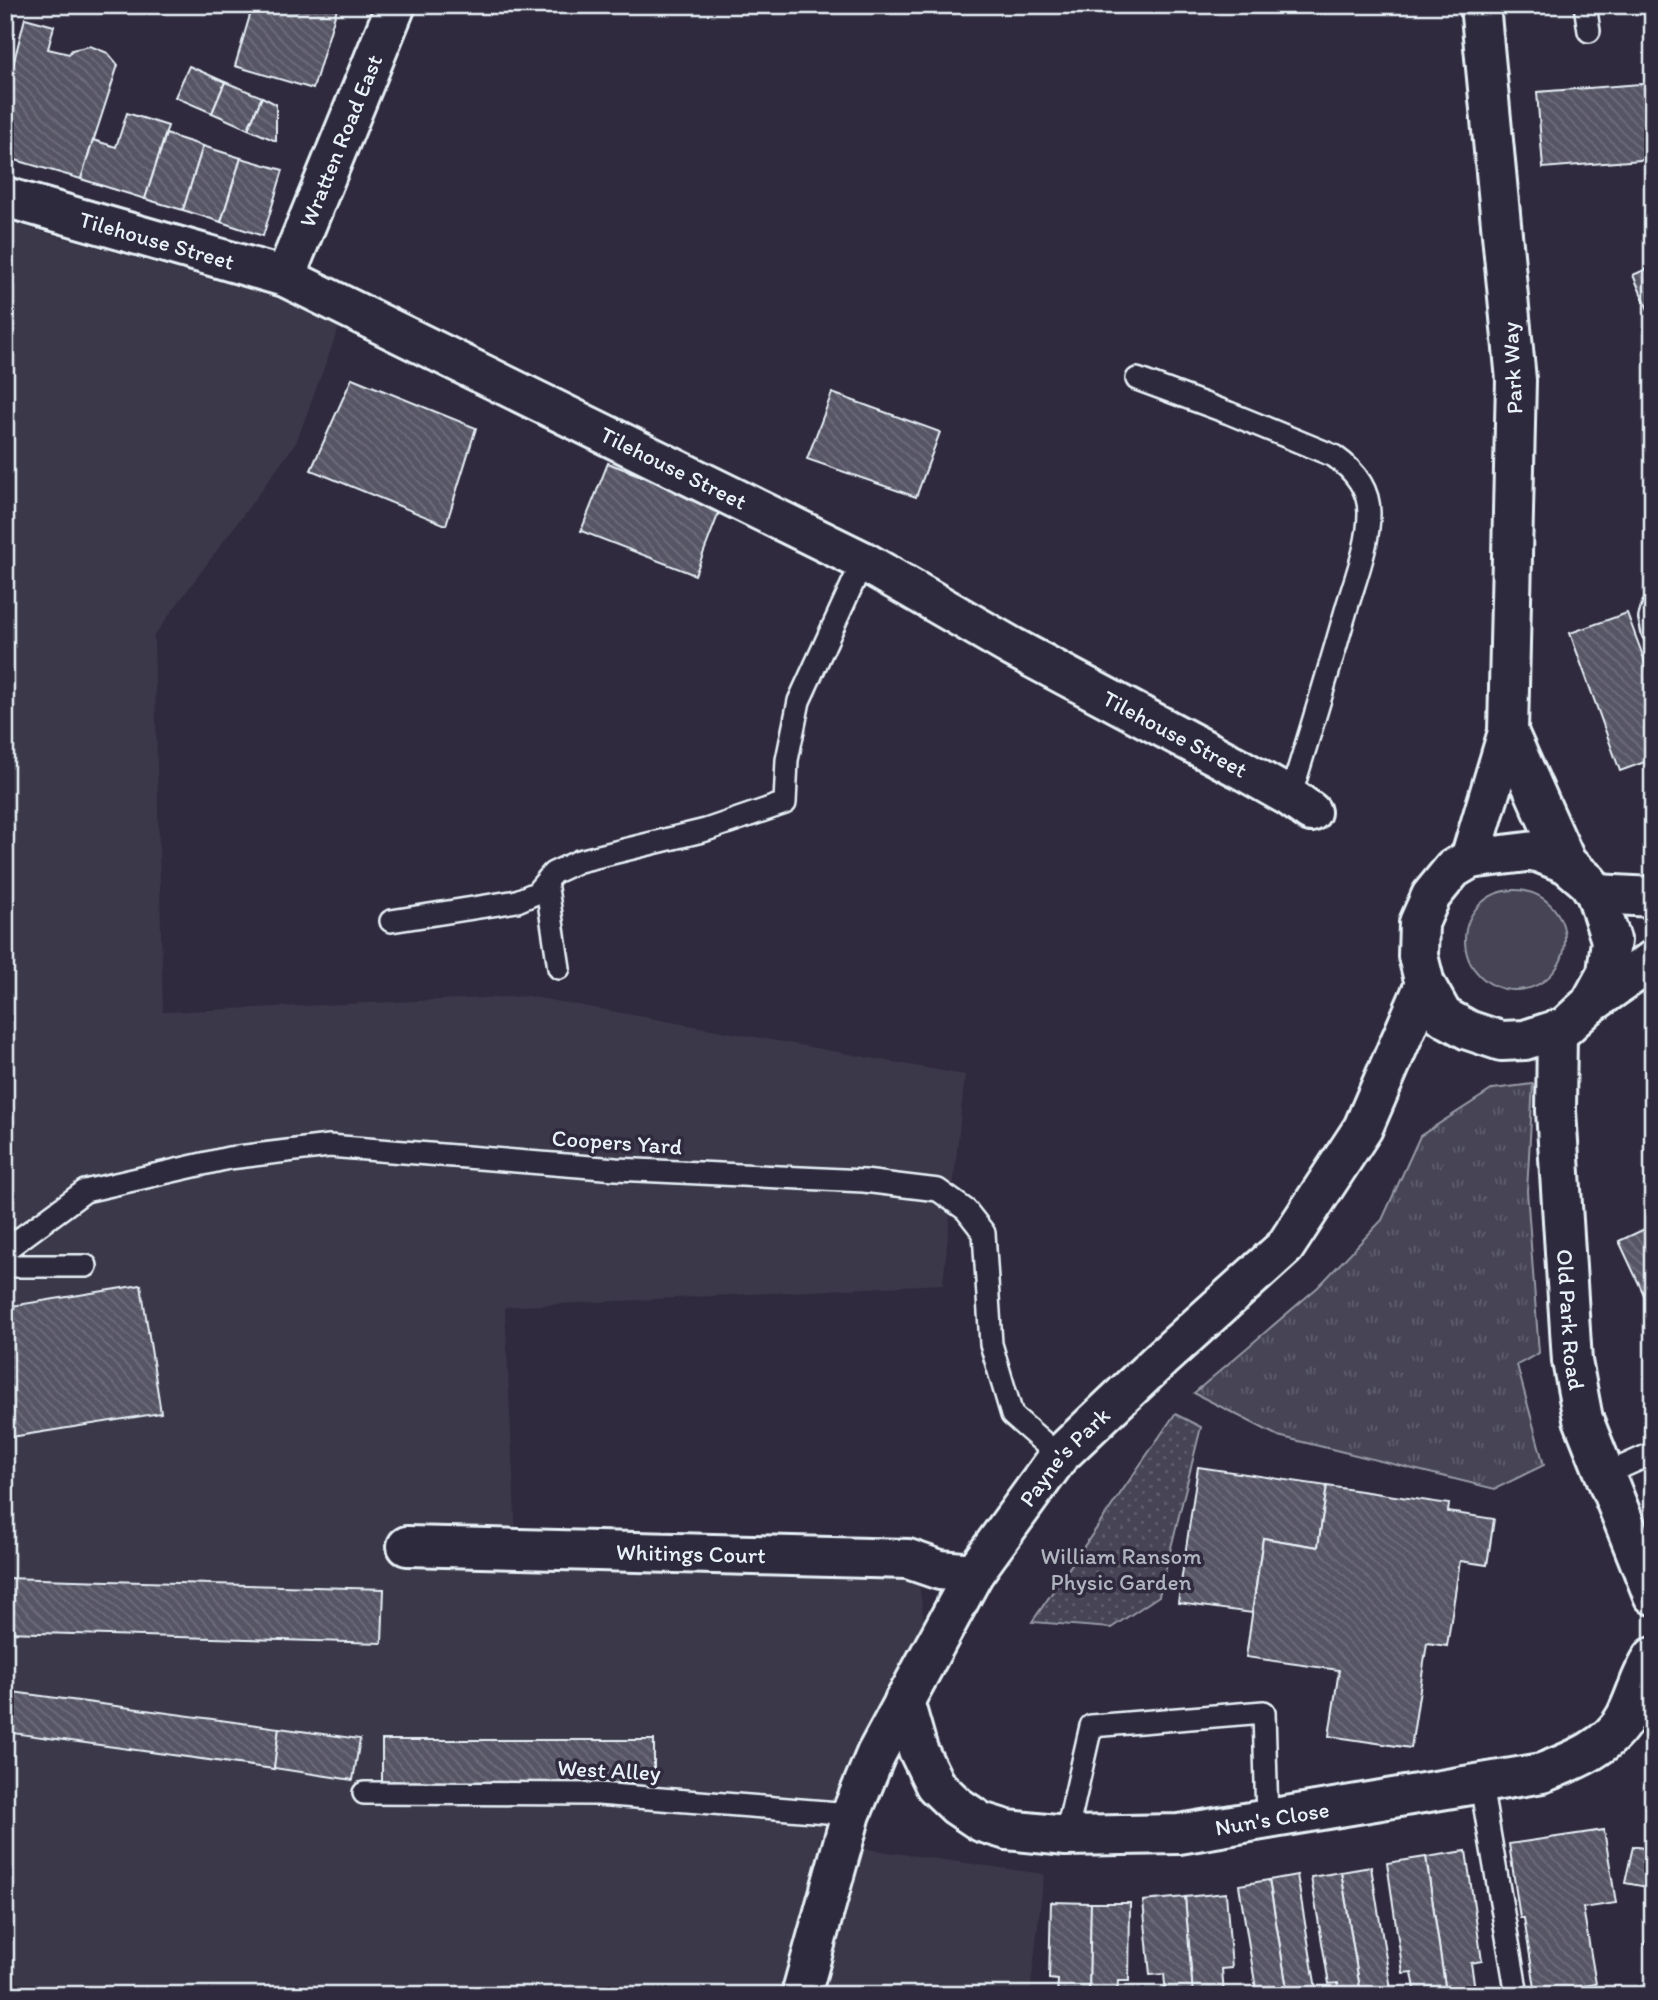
<svg xmlns="http://www.w3.org/2000/svg" width="1658" height="2000" font-family="Itim,sans-serif">
  <defs>
    <pattern id="park-tufts" width="24" height="20" patternUnits="userSpaceOnUse" patternTransform="scale(1.75)"><rect width="24" height="20" fill="#464455"/><path d="M3 7l-1-3M5 7V3M7 7l1-3M15 17l-1-3M17 17v-4M19 17l1-3" fill="none" stroke="#615f6e"/></pattern>
    <pattern id="garden-dots" width="8" height="8" patternUnits="userSpaceOnUse" patternTransform="scale(1.75)"><rect width="8" height="8" fill="#464455"/><path d="M2 2h.1M6 6h.1" fill="none" stroke="#615f6e" stroke-width="1.8" stroke-linecap="round"/></pattern>
    <pattern id="building-back-hatch" width="6" height="6" patternUnits="userSpaceOnUse" patternTransform="scale(1.75)"><rect width="6" height="6" fill="#575565"/><path d="M-1 5l2 2M0 0l6 6M5-1l2 2" fill="none" stroke="#6f6e7c"/></pattern>
  </defs>
  <rect width="100%" height="100%" fill="#2f2a3d"/>
  <filter id="ink" filterUnits="userSpaceOnUse"><feTurbulence type="fractalNoise" baseFrequency=".0143" numOctaves="2"/><feDisplacementMap in="SourceGraphic" scale="14" xChannelSelector="R" yChannelSelector="G"/><feConvolveMatrix kernelMatrix="1 2 1 2 8 2 1 2 1" color-interpolation-filters="sRGB"/></filter>
  <g filter="url(#ink)">
    <!-- built -->
    <path fill="#3b3749" d="M5,221L343,317L296,443L154,636L163,1012L528,996L965,1075L943,1284L505,1307L516,1537L913,1536L924,1621L818,1842L1044,1874L1030,1995H5Z"/>
    <!-- grass -->
    <circle fill="#464455" stroke="#979aa6" stroke-width="2" cx="1515" cy="940" r="50"/>
    <!-- park -->
    <path fill="url(#park-tufts)" stroke="#979aa6" stroke-width="2" d="M1533,1084L1527,1191L1539,1353L1517,1365L1544,1465L1495,1489L1278,1436L1194,1393L1318,1287L1382,1220L1420,1136L1493,1089Z"/>
    <!-- garden -->
    <path fill="url(#garden-dots)" stroke="#979aa6" stroke-width="2" d="M1175,1414L1201,1427L1159,1596L1111,1628L1032,1622Z"/>
    <!-- building -->
    <g fill="url(#building-back-hatch)" stroke="#e8f1f8" stroke-width="2">
      <path d="M253,5H338L313,89L235,66Z"/>
      <path d="M25,18L54,26L48,49L69,54L72,50L90,46L108,53L118,65L81,179L5,157V96Z"/>
      <path d="M189,66L225,82L212,113L175,97Z"/>
      <path d="M225,82L262,97L248,129L212,113Z"/>
      <path d="M1653,83V159L1543,168L1537,92Z"/>
      <path d="M262,97L276,104V141L248,129Z"/>
      <path d="M127,113L168,126L145,199L81,179L93,140L116,147Z"/>
      <path d="M166,134L203,146L183,210L145,199Z"/>
      <path d="M203,146L241,158L221,222L183,210Z"/>
      <path d="M241,158L283,170L263,236L221,222Z"/>
      <path d="M1653,266V321L1633,275Z"/>
      <path d="M352,378L476,428L446,525L311,470Z"/>
      <path d="M832,393L940,432L916,497L807,459Z"/>
      <path d="M608,463L721,507L695,575L581,531Z"/>
      <path d="M1627,613L1653,683V759L1620,771L1570,633Z"/>
      <path d="M1653,1225V1314L1619,1241Z"/>
      <path d="M141,1285L161,1413L5,1438V1307Z"/>
      <path d="M1198,1467L1327,1486L1318,1547L1263,1538L1252,1613L1178,1603Z"/>
      <path d="M1327,1486L1449,1504L1448,1512L1494,1519L1487,1565L1460,1561L1447,1646L1427,1643L1411,1748L1329,1736L1339,1670L1246,1657L1263,1538L1318,1547Z"/>
      <path d="M5,1578L384,1589L382,1643L5,1632Z"/>
      <path d="M5,1691L279,1728L274,1769L5,1732Z"/>
      <path d="M279,1728L360,1739L353,1780L274,1768Z"/>
      <path d="M382,1740H654V1779H635L634,1783H382Z"/>
      <path d="M1604,1830L1616,1903L1583,1908L1596,1984L1536,1994L1524,1918H1520L1509,1844Z"/>
      <path d="M1633,1846L1653,1850V1903L1644,1901L1647,1887L1625,1883Z"/>
      <path d="M1466,1851L1482,1961L1471,1963L1475,1989L1446,1993L1426,1857Z"/>
      <path d="M1426,1857L1446,1993L1416,1995L1412,1972L1403,1973L1387,1863Z"/>
      <path d="M1371,1867L1392,1995H1361L1341,1872Z"/>
      <path d="M1341,1872L1361,1995H1340L1338,1983L1329,1984L1311,1877Z"/>
      <path d="M1297,1875L1317,1995H1288L1269,1880Z"/>
      <path d="M1269,1880L1288,1995H1257L1239,1885Z"/>
      <path d="M1226,1893L1232,1968L1222,1969L1224,1995H1193L1185,1897Z"/>
      <path d="M1185,1897L1193,1995H1166L1164,1974L1150,1975L1143,1901Z"/>
      <path d="M1051,1902L1091,1903L1089,1995H1057L1058,1980L1049,1979Z"/>
      <path d="M1091,1903H1130L1129,1981H1118L1117,1995H1089Z"/>
      <path d="M1653,1908V1946L1645,1944Z"/>
    </g>
    <g fill="none" stroke-linecap="round" stroke-linejoin="round">
      <!-- service casing -->
      <g stroke="#e8f1f8" stroke-width="26">
        <g id="service">
          <path d="M1585,5L1589,31"/>
          <path d="M1137,379L1229,413L1334,456C1354,470 1369,488 1369,513C1369,544 1356,577 1347,607C1329,670 1310,733 1290,797"/>
          <path d="M1653,607L1650,618L1653,632"/>
          <path d="M546,882L559,968"/>
          <path d="M391,921L517,901L536,893L553,873L579,861L706,830L785,803L787,760L799,701L863,561"/>
          <path d="M5,1250L85,1191L229,1158L329,1146L616,1169L864,1181L938,1190L966,1210L984,1233L991,1344L1012,1415L1059,1456"/>
          <path d="M5,1266H86"/>
          <path d="M1604,1475L1653,1453"/>
          <path d="M1481,1785L1517,1995"/>
          <path d="M364,1793L598,1794L851,1814"/>
          <path d="M1066,1836L1091,1726L1264,1712L1267,1819"/>
        </g>
      </g>
      <!-- minor casing -->
      <g stroke="#e8f1f8" stroke-width="44">
        <g id="minor">
          <path id="s1" d="M5,197L285,277L863,561L1012,647L1239,768L1290,797L1311,812"/>
          <path id="s2" d="M285,277L396,5"/>
          <path id="s3" d="M407,1546L908,1559L940,1570L974,1573"/>
          <path id="s4" d="M904,1701L918,1750L935,1785L957,1806L981,1822L1007,1830L1066,1836L1179,1834L1542,1773C1573,1761 1610,1747 1626,1716C1636,1697 1640,1676 1653,1657"/>
        </g>
      </g>
      <!-- primary casing -->
      <g stroke="#e8f1f8" stroke-width="44">
        <g id="primary">
          <path d="M1508,732L1567,864"/>
          <path d="M1535,851L1567,864L1588,882L1596,894L1611,940L1607,973L1590,1004L1565,1027L1525,1040L1501,1041L1468,1030L1443,1016L1425,984L1418,956L1419,923L1431,896L1453,869L1470,859Z"/>
          <path d="M1470,859L1508,732L1516,380L1480,5"/>
          <path d="M1596,894L1653,897"/>
          <path d="M1592,1003L1653,960"/>
          <path id="s5" d="M1557,1031L1556,1111L1572,1361L1583,1419L1653,1595"/>
          <path id="s6" d="M801,1995L851,1814L876,1754L974,1573L1059,1456L1161,1359L1285,1247L1363,1128L1425,984"/>
        </g>
      </g>
      <!-- service -->
      <use href="#service" stroke="#2f2a3d" stroke-width="21"/>
      <!-- minor -->
      <use href="#minor" stroke="#2f2a3d" stroke-width="38"/>
      <!-- primary -->
      <use href="#primary" stroke="#2f2a3d" stroke-width="38"/>
    </g>
  </g>
  <g text-anchor="middle" dominant-baseline="central" stroke-width="7" stroke-linejoin="round" paint-order="stroke">
    <!-- street labels -->
    <g font-size="23" fill="#e8f1f8" stroke="#2f2a3d">
      <text stroke="none"><textPath href="#s2" startOffset="147">Wratten Road East</textPath></text>
      <text stroke="none"><textPath href="#s1" startOffset="158">Tilehouse Street</textPath></text>
      <text transform="translate(1512 368) rotate(-93)">Park Way</text>
      <text stroke="none"><textPath href="#s1" startOffset="724">Tilehouse Street</textPath></text>
      <text stroke="none"><textPath href="#s1" startOffset="1292">Tilehouse Street</textPath></text>
      <text transform="translate(617 1142) rotate(4)">Coopers Yard</text>
      <text stroke="none"><textPath href="#s5" startOffset="289">Old Park Road</textPath></text>
      <text stroke="none"><textPath href="#s6" startOffset="606">Payne's Park</textPath></text>
      <text stroke="none"><textPath href="#s3" startOffset="284">Whitings Court</textPath></text>
      <text transform="translate(609 1770) rotate(3)">West Alley</text>
      <text stroke="none"><textPath href="#s4" startOffset="443">Nun's Close</textPath></text>
    </g>
    <!-- park labels -->
    <g font-size="23" fill="#afb4bf" stroke="#2f2a3d">
      <text x="1121" y="1556">William Ransom<tspan x="1121" dy="26">Physic Garden</tspan></text>
    </g>
  </g>
  <!-- margin -->
  <rect width="1658" height="2000" fill="none" stroke="#2f2a3d" stroke-width="28"/>
  <rect x="14" y="14" width="1630" height="1972" fill="none" stroke="#e8f1f8" stroke-width="2.5" filter="url(#ink)"/>
</svg>
